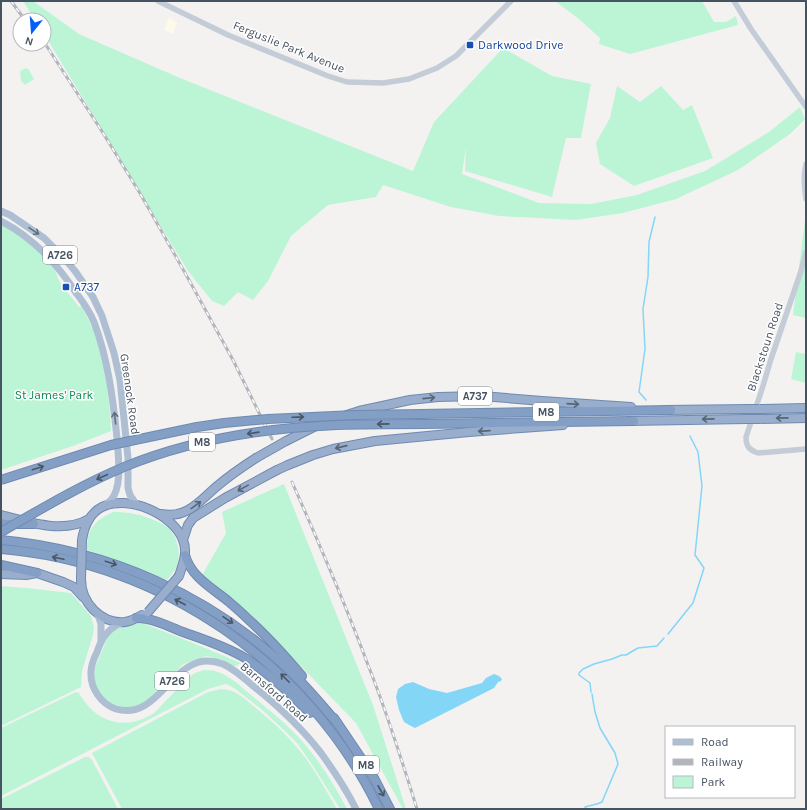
<svg xmlns="http://www.w3.org/2000/svg" width="807" height="810" font-family="Karla,sans-serif">
  <rect width="100%" height="100%" fill="#f4f1f1"/>
  <!-- commercial -->
  <path fill="#fefaeb" d="M169,17L177,23L173,34L164,30Z"/>
  <!-- green -->
  <g fill="#bcf5d6">
    <path d="M23,1H33L79,34L180,78L413,171L434,122L503,48L552,76L591,84L581,138H566L552,197L465,171L466,147L462,174L539,203L591,204L637,195L705,171L769,132L800,107L805,119L790,134L738,170L676,199L623,213L576,220L499,216L451,207L383,185L376,197L328,205L291,236L268,281L253,300L238,292L224,306L212,301L188,271L44,34V20H35Z"/>
    <path d="M555,1H702L714,22H726L736,16L738,25L630,54L599,44L600,38L579,19Z"/>
    <path d="M26,68L29,70L34,79L25,85L21,81L20,71Z"/>
    <path d="M617,86L640,102L661,86L683,110L692,105L713,158L634,186L600,164L596,143L610,118Z"/>
    <path d="M806,212V318L793,315Z"/>
    <path d="M1,224C15,232 43,252 52,265C56,270 57,277 60,282C65,291 73,298 79,307L82,306C86,314 90,323 94,331C105,362 110,399 111,431L73,446L1,470Z"/>
    <path d="M796,352L806,354V383L791,379Z"/>
    <path d="M284,484L373,705L406,809H403L356,723L251,615L223,591L201,577L226,533L222,512Z"/>
    <path d="M113,512C130,512 140,514 156,521C159,523 164,524 167,527C179,536 182,558 175,570C172,574 169,577 167,580L116,560L87,550C87,529 94,521 113,512Z"/>
    <path d="M1,586L27,588L71,593L91,616L94,627L93,635L82,671L81,687L1,726Z"/>
    <path d="M132,623L145,624L198,645L241,663L234,667L223,661L207,656L194,660L182,665L147,701L135,707H120L112,705L97,691L94,680L95,667L108,637L115,628Z"/>
    <path d="M204,670C223,669 237,683 251,695C269,710 288,725 303,742C321,763 335,786 347,809H340L313,766L297,743L286,732L260,708L234,688L226,684L208,689L1,796V728L76,692L79,693C95,722 125,732 154,713L189,677L195,673Z"/>
    <path d="M221,689C236,689 246,700 257,709C270,720 282,730 293,743C311,762 323,786 337,809H122L92,753L208,692Z"/>
    <path d="M85,757H89L92,760L118,809H1V799Z"/>
  </g>
  <!-- water -->
  <path fill="#84d6f7" d="M494,674L499,676L502,679L501,681L498,682L494,688L415,728L411,726L404,722L399,710L396,697L398,689L405,684L413,682L429,689L447,693L482,683L486,678Z"/>
  <g fill="none" stroke-linecap="round" stroke-linejoin="round">
    <!-- stream -->
    <g stroke="#84d6f7" stroke-width="1.5">
      <path d="M646,400L639,392L645,349L643,309L648,277L649,242L655,217"/>
      <path d="M668,634L693,603L704,568L695,555L702,486L698,452L690,436"/>
      <path d="M591,692L590,683L579,675V673L583,669L594,664L612,659L622,655H626L638,648L657,646L664,638"/>
      <path d="M586,809L585,807C591,805 596,805 602,802L618,764L615,753L600,728L595,712L592,694"/>
    </g>
    <!-- trunk casing -->
    <g stroke="#6f8ab1" stroke-width="10">
      <g id="trunk">
        <path d="M759,409L806,408"/>
        <path d="M664,410L749,409"/>
        <path d="M757,419L806,418"/>
        <path d="M628,421L747,419"/>
        <path d="M286,441L322,423L359,411L410,400L438,397L482,396L542,401L631,407"/>
        <path d="M288,465L313,455L333,449L375,441L469,432L563,425"/>
        <path d="M161,514C186,519 199,502 216,487C229,476 242,467 256,458"/>
        <path d="M1,515C27,522 64,534 89,519"/>
        <path d="M82,540C84,527 90,513 102,507C128,494 173,514 183,540C188,552 183,564 179,576"/>
        <path d="M183,540L188,525L193,518L225,498L277,470"/>
        <path d="M1,574L26,575L37,573L63,582L74,587L83,597"/>
        <path d="M81,579C81,603 101,624 125,622C131,621 137,618 142,615"/>
      </g>
    </g>
    <!-- motorway casing -->
    <g stroke="#6f8ab1" stroke-width="10">
      <g id="motorway">
        <path d="M420,414L671,410"/>
        <path d="M422,424L634,421"/>
        <path d="M1,524H34"/>
        <path d="M1,540C108,550 210,595 288,669C306,686 321,704 337,723"/>
        <path d="M1,549C162,562 309,664 379,809"/>
        <path d="M185,555C191,577 212,588 228,601C235,607 242,613 249,620C268,637 285,656 302,676"/>
        <path d="M1,565L37,573"/>
        <path d="M136,618C152,618 166,625 180,631C202,639 225,646 245,658C269,673 290,693 310,713"/>
        <path d="M334,718L361,758L374,778L390,809"/>
      </g>
    </g>
    <!-- tertiary -->
    <g stroke="#c3ccd7" stroke-width="5.5">
      <path d="M158,1L228,35L328,76L347,82L383,83L409,79L437,68L456,56L511,1"/>
      <path d="M734,1L751,29L806,107"/>
      <path d="M806,164C803,176 804,187 806,199"/>
      <path d="M806,252L801,271L771,359L763,386L746,437C746,446 749,450 758,453L806,449"/>
    </g>
    <!-- primary -->
    <g stroke="#aebed3" stroke-width="7">
      <path d="M1,211L10,215L44,238L64,258L75,271L93,297L102,316L114,353L120,380L128,458V488L130,495L136,504"/>
      <path d="M1,221C34,238 57,264 77,294C83,302 90,312 94,322C108,359 113,399 117,438C118,455 123,486 111,500C109,502 106,504 104,506"/>
      <path d="M98,615L101,624V641"/>
      <path d="M124,622C109,627 102,637 97,652C94,658 91,665 91,672C90,688 101,704 116,709C154,720 168,671 199,662C207,660 215,661 223,664C234,669 243,677 252,685C277,705 301,727 321,753C334,771 346,789 356,809"/>
    </g>
    <!-- trunk -->
    <use href="#trunk" stroke="#99aecc" stroke-width="8"/>
    <!-- motorway -->
    <use href="#motorway" stroke="#849fc5" stroke-width="8"/>
    <!-- rail casing -->
    <g stroke="#b2b5bc" stroke-width="3">
      <g id="rail">
        <path d="M11,1L25,20"/>
        <path d="M44,42L103,133L141,195L184,271L233,360L272,439"/>
        <path d="M292,482C319,543 345,603 368,665C387,712 402,761 417,809"/>
      </g>
    </g>
    <!-- rail -->
    <use href="#rail" stroke="#fff" stroke-width="1.5" stroke-dasharray="4.5" stroke-linecap="butt"/>
    <!-- trunk-bridge casing -->
    <g stroke="#6f8ab1" stroke-width="10" stroke-linecap="butt">
      <g id="trunk-bridge">
        <path d="M749,409H759"/>
        <path d="M747,419H757"/>
        <path d="M256,458L286,441"/>
        <path d="M277,470L288,465"/>
        <path d="M81,579L82,540"/>
        <path d="M148,612L179,576"/>
      </g>
    </g>
    <!-- motorway-bridge casing -->
    <g stroke="#6f8ab1" stroke-width="10" stroke-linecap="butt">
      <g id="motorway-bridge">
        <path d="M1,480L111,445L197,427L224,423L268,419L355,415L420,414"/>
        <path d="M1,532C41,509 81,485 124,467C192,439 264,428 337,425C365,424 394,424 422,424"/>
      </g>
    </g>
    <!-- trunk-bridge -->
    <use href="#trunk-bridge" stroke="#99aecc" stroke-width="8"/>
    <!-- motorway-bridge -->
    <use href="#motorway-bridge" stroke="#849fc5" stroke-width="8"/>
  </g>
  <!-- one-way arrows -->
  <defs><path id="oneway-shaft" d="M-6 0H5M1.5-3L5.5 0L1.5 3" fill="none" stroke-width="1.6" stroke-linecap="round" stroke-linejoin="round"/></defs>
  <g stroke="#606e7e">
    <use href="#oneway-shaft" transform="translate(34 231) rotate(34)"/>
    <use href="#oneway-shaft" transform="translate(115 418) rotate(-96)"/>
  </g>
  <g stroke="#576576">
    <use href="#oneway-shaft" transform="translate(429 398) rotate(-6)"/>
    <use href="#oneway-shaft" transform="translate(573 404) rotate(4)"/>
    <use href="#oneway-shaft" transform="translate(782 418) rotate(179)"/>
    <use href="#oneway-shaft" transform="translate(708 419) rotate(179)"/>
    <use href="#oneway-shaft" transform="translate(484 431) rotate(176)"/>
    <use href="#oneway-shaft" transform="translate(341 447) rotate(167)"/>
    <use href="#oneway-shaft" transform="translate(243 488) rotate(151)"/>
    <use href="#oneway-shaft" transform="translate(196 505) rotate(-36)"/>
  </g>
  <g stroke="#495766">
    <use href="#oneway-shaft" transform="translate(298 417) rotate(-2)"/>
    <use href="#oneway-shaft" transform="translate(383 424) rotate(179)"/>
    <use href="#oneway-shaft" transform="translate(253 433) rotate(172)"/>
    <use href="#oneway-shaft" transform="translate(38 468) rotate(-18)"/>
    <use href="#oneway-shaft" transform="translate(102 477) rotate(156)"/>
    <use href="#oneway-shaft" transform="translate(58 558) rotate(-168)"/>
    <use href="#oneway-shaft" transform="translate(111 563) rotate(18)"/>
    <use href="#oneway-shaft" transform="translate(180 602) rotate(-153)"/>
    <use href="#oneway-shaft" transform="translate(228 620) rotate(34)"/>
    <use href="#oneway-shaft" transform="translate(285 678) rotate(-135)"/>
    <use href="#oneway-shaft" transform="translate(381 791) rotate(61)"/>
  </g>
  <!-- markers -->
  <g fill="#1a4fb4" stroke="#fff" stroke-width="1.5">
    <rect x="466" y="41" width="8" height="8" rx="2"/>
    <rect x="62" y="283" width="8" height="8" rx="2"/>
  </g>
  <g text-anchor="middle" dominant-baseline="central" stroke-width="3" stroke-linejoin="round" paint-order="stroke">
    <!-- shield labels -->
    <g fill="#fff" stroke="#7e8790" stroke-width="1">
      <rect x="43" y="246" width="34" height="18" rx="3"/>
      <rect x="458" y="387" width="34" height="18" rx="3"/>
      <rect x="533" y="403" width="26" height="18" rx="3"/>
      <rect x="189" y="433" width="26" height="18" rx="3"/>
      <rect x="155" y="672" width="34" height="18" rx="3"/>
      <rect x="353" y="756" width="26" height="18" rx="3"/>
    </g>
    <g font-size="11" font-weight="bold" fill="#465361">
      <text x="60" y="255">A726</text>
      <text x="475" y="396">A737</text>
      <text x="546" y="412">M8</text>
      <text x="202" y="442">M8</text>
      <text x="172" y="681">A726</text>
      <text x="366" y="765">M8</text>
    </g>
    <!-- transit labels -->
    <g font-size="12" fill="#164399" stroke="#fff" text-anchor="start">
      <text x="478" y="45">Darkwood Drive</text>
      <text x="74" y="287">A737</text>
    </g>
    <!-- street labels -->
    <g font-size="12" fill="#465361" stroke="#fff">
      <text transform="translate(289 47) rotate(22)">Ferguslie Park Avenue</text>
      <text transform="translate(765 347) rotate(-72)">Blackstoun Road</text>
      <text transform="translate(130 394) rotate(82)">Greenock Road</text>
      <text transform="translate(274 692) rotate(41)">Barnsford Road</text>
    </g>
    <!-- park labels -->
    <g font-size="12" fill="#0c8753" stroke="#fff">
      <text x="54" y="395">St James' Park</text>
    </g>
  </g>
  <!-- border -->
  <rect width="807" height="810" fill="none" stroke="#465361" stroke-width="4"/>
  <!-- legend -->
  <rect x="665" y="726" width="130" height="72" fill="#ffffff" stroke="#b5bac0"/>
  <rect x="673" y="739" width="20" height="6" fill="#aebed3" stroke="#b5bac0"/>
  <text x="701" y="746" font-size="12" fill="#465361">Road</text>
  <rect x="673" y="759" width="20" height="6" fill="#b2b5bc" stroke="#b5bac0"/>
  <text x="701" y="766" font-size="12" fill="#465361">Railway</text>
  <rect x="673" y="776" width="20" height="12" fill="#bcf5d6" stroke="#b5bac0"/>
  <text x="701" y="786" font-size="12" fill="#465361">Park</text>
  <!-- north arrow -->
  <g transform="translate(32 32) rotate(197)"><circle r="19" fill="#ffffff" stroke="#b5bac0"/>
  <path d="M0-3L7 15L0 10L-7 15Z" fill="#045efb"/>
  <text y="-6" font-size="11" font-weight="bold" text-anchor="middle" fill="#465361">N</text>
  </g>
</svg>
